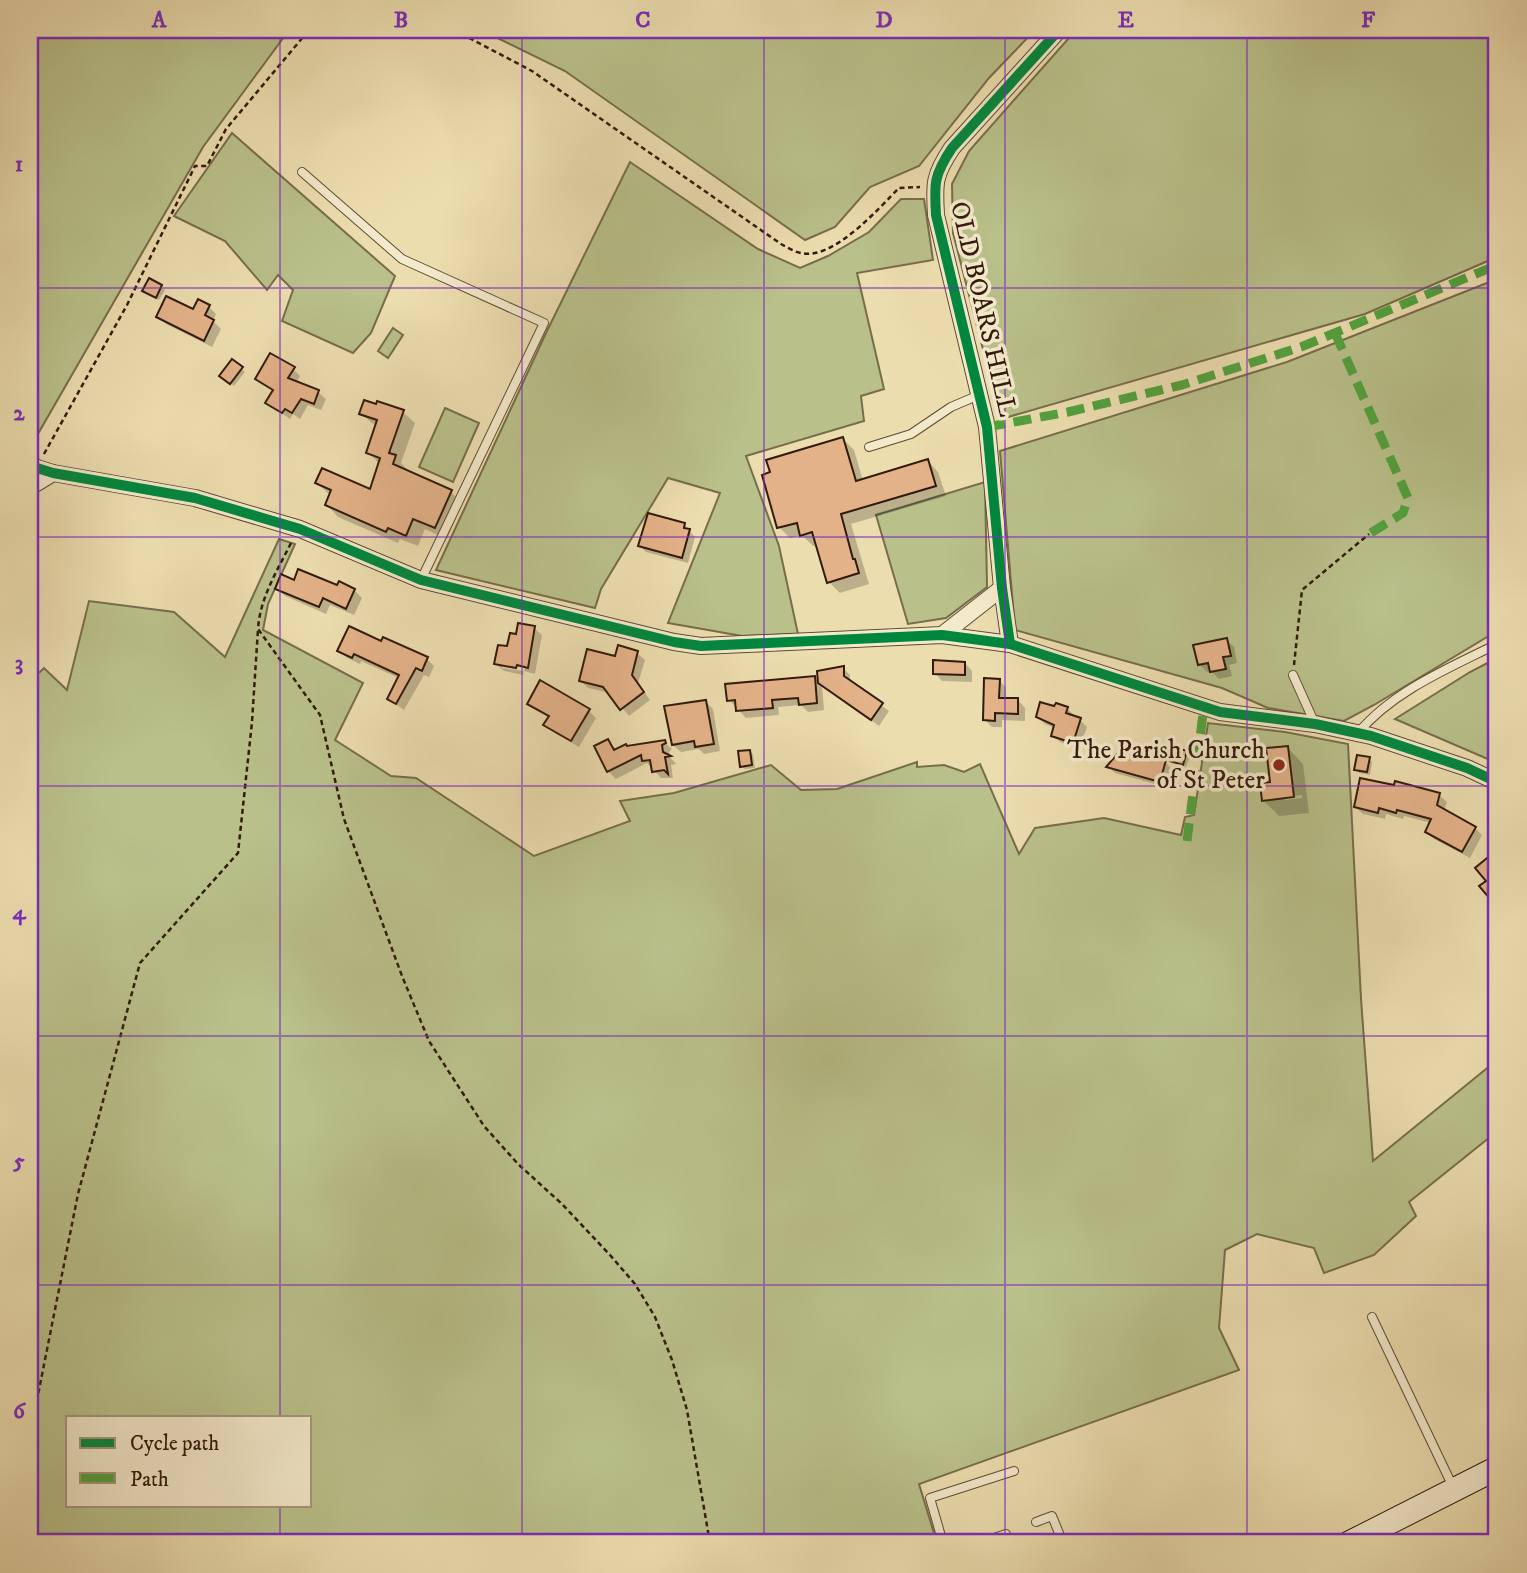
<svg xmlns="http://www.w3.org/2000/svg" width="1527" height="1573" font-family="'IM FELL DW Pica',serif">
  <rect width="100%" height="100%" fill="#ecddaf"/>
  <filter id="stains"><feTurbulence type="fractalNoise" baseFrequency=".00286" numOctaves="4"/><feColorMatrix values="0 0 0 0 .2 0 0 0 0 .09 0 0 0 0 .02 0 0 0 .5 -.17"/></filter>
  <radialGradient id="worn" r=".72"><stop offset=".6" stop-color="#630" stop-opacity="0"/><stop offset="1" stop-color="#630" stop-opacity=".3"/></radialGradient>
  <!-- green -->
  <g fill="#b9c08a" stroke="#766d4a" stroke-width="2" fill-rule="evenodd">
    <path d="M30,30H289L203,147L31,446Z"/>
    <path d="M481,30H1035L989,78L919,166L870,187L835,227L805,240L565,71Z"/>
    <path d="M1076,30H1497V257L1365,314L1001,419L953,233L952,184L969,151Z"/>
    <path d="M232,133L395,276L371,333L353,353L282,321L293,290L278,275L267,290L225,241L174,216Z"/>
    <path d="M630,162L758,249L800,268L828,256L869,232L901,199H924L933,260L857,273L884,389L861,396L864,421L746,456L779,546L798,634L742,636L668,623L720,493L668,478L601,589L595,608L436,570L546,333Z"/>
    <path d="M1497,279V631L1374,705L1344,721L1268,708L1222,688L1015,630L1000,451L1287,362Z"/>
    <path d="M393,328L403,335L388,358L378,351Z"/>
    <path d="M445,408L479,423L453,482L419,467Z"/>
    <path d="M985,482L987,587L946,618L908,624L876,515Z"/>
    <path d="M279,539L295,544L268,604L263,630L363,683L335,740L391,776L416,778L534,856L630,821L620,801L674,793L771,765L801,790L837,789L917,762V767L944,765L964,772L980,764L1019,854L1035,828L1104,818L1181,835L1185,817L1194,815L1208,723L1285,732L1348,744L1361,999L1373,1161L1497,1060V1135L1495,1133L1409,1202L1416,1216L1374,1255L1324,1273L1314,1248L1257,1234L1225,1250L1219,1328L1239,1370L919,1484L937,1543H30V681L44,668L67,690L89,601L174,612L225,657ZM68,1417H310V1505H68Z"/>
    <path d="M1497,658V763L1395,719L1470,672Z"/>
  </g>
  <!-- shadow -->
  <g fill="#0003" fill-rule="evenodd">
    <path d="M149,281L165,290L159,300L144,291Z"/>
    <path d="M209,307L216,314L213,321L221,329L212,347L166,324L158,316L194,312Z"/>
    <path d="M232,361L245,372L234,386L224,378Z"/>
    <path d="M293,369L300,376L296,383L318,392L326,399L321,410L308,405L300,419L293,414L290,419L267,403L274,392L257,379Z"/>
    <path d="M403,412L415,423L401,463L407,469L406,472L451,492L462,503L447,539L425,529L418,546L400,539L398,543L338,517L327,505L331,496L317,483L371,491L380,464L368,452L377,427L361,414Z"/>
    <path d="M843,439L854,450L863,481L928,461L938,472L946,496L851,524L869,584L840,593L829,582L817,545L813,546L802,535L790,538L779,527Z"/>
    <path d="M684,525L695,537L688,563L646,552L640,546Z"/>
    <path d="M295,582L354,590L362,598L354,615L330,605L326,614L285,596L277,589Z"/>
    <path d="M534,628L542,635L535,674L524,671L523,675L504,671L496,664L517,636ZM502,664L525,668L524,671L502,668Z"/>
    <path d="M1226,640L1234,647L1237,663L1229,665L1232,676L1219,679L1211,671L1207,672L1199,664Z"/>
    <path d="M382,643L427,659L434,666L429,677L424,675L404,710L389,699L399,678L361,661L360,664L347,658L339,650Z"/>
    <path d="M637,653L645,660L638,683L650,700L629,716L610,693L588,688L581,681L616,659Z"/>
    <path d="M965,663L972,671V682L942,681L935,673Z"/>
    <path d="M843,668L850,675V682L889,711L879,726L822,685L824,710L808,712L801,705L778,707L779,715L746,718L729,700L815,678L819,682Z"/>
    <path d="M999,680L1006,688V700H1018L1025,708V721L1002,720V727H992L984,719Z"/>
    <path d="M706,702L713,709L720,751L704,754L699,749L681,752L673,745Z"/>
    <path d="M529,703L589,711L596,718L579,747L553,732L546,725L549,718Z"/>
    <path d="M1067,709L1074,715L1073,717L1080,720L1087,727L1079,749L1060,742L1053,735L1055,728L1045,724L1038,717Z"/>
    <path d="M608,741L616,750L664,742L672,749L669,752L670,757L676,764L671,765L673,778H661L647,763L616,779L608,771Z"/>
    <path d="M1288,748L1303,764L1309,813L1279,816L1263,800ZM1302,795V798L1285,800V797Z"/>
    <path d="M750,751L753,755L755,768L745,769L741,766Z"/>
    <path d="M1133,752L1165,762L1171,768L1166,787L1115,773L1109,767Z"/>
    <path d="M1186,752L1190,756L1186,767L1172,761Z"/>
    <path d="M1369,759L1372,762L1370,775L1359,773L1356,770Z"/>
    <path d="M1439,795L1447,802L1444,811L1475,828L1482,835L1470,858L1434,839L1427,831L1431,823L1404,816L1403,819L1386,814L1385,819L1363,814L1355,807Z"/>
  </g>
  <!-- building -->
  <g fill="#e4b289" stroke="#321a0b" stroke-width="2">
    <path d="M149,278L162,285L156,298L142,291Z"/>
    <path d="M166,296L193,309L198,299L210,305L205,315L214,320L204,341L156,317Z"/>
    <path d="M270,353L295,367L288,378L319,390L314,404L301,399L292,413L285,409L282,413L265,403L273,390L255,379Z"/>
    <path d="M232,359L243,367L230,384L219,376Z"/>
    <path d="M364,400L376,404L377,401L404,410L389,453L396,455L393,464L452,490L435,528L413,519L406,536L388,528L386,532L325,505L331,490L315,483L322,468L370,489L380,458L366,453L377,420L359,414Z"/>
    <path d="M843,437L856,481L928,459L936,486L841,514L853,559H855L859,573L827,583L812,532L800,536L797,523L777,528L762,475L770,472L766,460Z"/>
    <path d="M648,513L685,523L684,528L690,529L682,558L638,546Z"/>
    <path d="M298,569L337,585L339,581L355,589L346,609L323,598L319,607L275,589L281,574L294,580Z"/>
    <path d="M518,623L535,626L528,668L517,665L516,668L494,664L498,645L507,646L510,633L516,634Z"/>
    <path d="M349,626L381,641L383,637L428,657L422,671L416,668L396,704L387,699L399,675L354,654L352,658L337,651Z"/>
    <path d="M1227,638L1231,656L1223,657L1226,669L1210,672L1208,663L1198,665L1193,645Z"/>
    <path d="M618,645L638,651L632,675L644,692L620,710L603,687L579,681L587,649L615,656Z"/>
    <path d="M933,660L965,662V675L933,674Z"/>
    <path d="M844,666V676L883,703L871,720L818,683L817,671Z"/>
    <path d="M815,676L817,703L799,705L798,698L772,700L773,708L736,711L735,700L727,701L725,684Z"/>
    <path d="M984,678L1000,679L999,698H1018V714L995,713V721L983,720Z"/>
    <path d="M540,680L590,709L571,741L543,725L549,716L527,704Z"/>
    <path d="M706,700L714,744L695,747L694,741L672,745L664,706Z"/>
    <path d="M1040,702L1054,706L1056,703L1068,707L1066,713L1081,718L1073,743L1051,736L1054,725L1036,717Z"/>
    <path d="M608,739L614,750L626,744L627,746L665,740L666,743L662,745L663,752L671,756L665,757L668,774L664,770L652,772L650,760L642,761L641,755L607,772L594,746Z"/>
    <path d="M1126,744L1134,751L1166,760L1160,782L1106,767Z"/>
    <path d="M1288,746L1294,797L1262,801L1260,783L1270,782L1266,748Z"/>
    <path d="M1174,747L1187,751L1183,765L1170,761Z"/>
    <path d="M750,750L752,765L740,767L738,751Z"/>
    <path d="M1357,755L1370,757L1367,772L1354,770Z"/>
    <path d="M1360,778L1394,785L1395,781L1440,793L1437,805L1476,827L1462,852L1425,832L1431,819L1397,810L1396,813L1379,808L1378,813L1354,807Z"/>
    <path d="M1492,854L1497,860V907L1479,886L1486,881L1475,868Z"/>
  </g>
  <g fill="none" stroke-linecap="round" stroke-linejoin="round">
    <!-- lane casing -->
    <g stroke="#604b34" stroke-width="10">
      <g id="lane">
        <path d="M302,172L402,259L544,323L421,580"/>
        <path d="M869,447L911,434L951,407L979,395"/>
        <path d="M1293,675L1315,724"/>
        <path d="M1358,733C1393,691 1449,668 1497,644"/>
        <path d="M1372,1317L1453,1487"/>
        <path d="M1036,1522L1052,1516L1063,1543"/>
        <path d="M943,1543L930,1498L1014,1471"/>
        <path d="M979,1543L1006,1534"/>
        <path d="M1264,1543L1283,1538L1293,1543"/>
      </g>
    </g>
    <!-- street casing -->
    <g stroke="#604b34" stroke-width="18">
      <g id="street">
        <path d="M30,463L37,468L53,473L195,498L300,529L421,580L674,642L701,646L942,635L1010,644L1220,712L1315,724L1371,736L1467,768L1497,782"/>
        <path d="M30,487L53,473"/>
        <path d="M942,635L1002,588"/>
        <path d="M1010,644L1002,588L987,427L936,215C934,183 934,175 952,148L1059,30"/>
      </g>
    </g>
    <!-- secondary casing -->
    <g stroke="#321a0b" stroke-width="25">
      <path id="secondary" d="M1349,1543L1497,1468"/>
    </g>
    <!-- path -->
    <g stroke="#321a0b" stroke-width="2.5" stroke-dasharray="5 3.5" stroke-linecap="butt">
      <path d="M454,30L532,71L781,244C787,247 794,252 801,253C833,261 879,208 899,188L920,187"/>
      <path d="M44,454L127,305L195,166H207L226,129L309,30"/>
      <path d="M291,543C277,571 260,598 258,629L320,715L344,819L402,976L429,1041L484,1126L518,1164L562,1204L610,1255L635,1284L655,1317L672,1360L687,1410L710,1543"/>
      <path d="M1294,665L1302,590L1369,534"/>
      <path d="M30,1435L78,1194L140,963L238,853L252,722L258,629"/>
    </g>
    <!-- lane -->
    <use href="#lane" stroke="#f3e9cb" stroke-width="8"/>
    <!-- street -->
    <use href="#street" stroke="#f3e9cb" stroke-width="16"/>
    <!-- secondary -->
    <use href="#secondary" stroke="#f3e9cb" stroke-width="23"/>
    <!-- quiet -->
    <g stroke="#52a13e" stroke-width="9" stroke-dasharray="18 9" stroke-linecap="butt">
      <path d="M1335,333L1408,498L1403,513L1369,534"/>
      <path d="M987,427L1068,412L1182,385L1301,347L1497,265"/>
      <path d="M1187,841L1204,706"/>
    </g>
    <!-- cycleway casing -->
    <g stroke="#f3e9cb" stroke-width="15">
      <g id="cycleway">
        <path d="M30,463L37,468L53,473L195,498L300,529L421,580L674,642L701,646L942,635L1010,644L1220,712L1315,724L1371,736L1467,768L1497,782"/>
        <path d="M1010,644L1002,588L987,427L936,215C934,183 934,175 952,148L1059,30"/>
      </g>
    </g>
    <!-- cycleway -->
    <use href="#cycleway" stroke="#00873e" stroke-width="10"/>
  </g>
  <!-- grid -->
  <path fill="none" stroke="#7b2cbf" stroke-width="2" stroke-opacity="0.55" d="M280,30V1417M522,30V1543M764,30V1543M1005,30V1543M1247,30V1543M30,288H1497M30,537H1497M30,786H1497M30,1036H1497M30,1285H1497M280,1505V1543"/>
  <!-- markers -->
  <circle fill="#8f2418" stroke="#f3e9cb" stroke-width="2.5" cx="1279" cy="765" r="7"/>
  <g text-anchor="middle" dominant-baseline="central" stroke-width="7" stroke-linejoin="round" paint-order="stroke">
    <!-- street labels -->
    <g font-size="26" fill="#321a0b" stroke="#f3e9cb">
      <text transform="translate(983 309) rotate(77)">OLD BOARS HILL</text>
    </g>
    <!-- poi labels -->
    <g font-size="26" fill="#321a0b" stroke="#f3e9cb" text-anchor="end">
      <text x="1265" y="750">The Parish Church<tspan x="1265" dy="30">of St Peter</tspan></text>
    </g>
  </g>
  <!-- margin -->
  <rect width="1527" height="1573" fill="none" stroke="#ecddaf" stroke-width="77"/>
  <!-- legend -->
  <rect x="66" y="1416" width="245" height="91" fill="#f3e9cb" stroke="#a6967e" stroke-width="2"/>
  <rect x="80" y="1438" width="35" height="10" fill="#00873e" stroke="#a6967e" stroke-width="2"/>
  <text x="130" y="1450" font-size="21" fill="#321a0b">Cycle path</text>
  <rect x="80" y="1473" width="35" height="10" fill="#52a13e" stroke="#a6967e" stroke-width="2"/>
  <text x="130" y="1486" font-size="21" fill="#321a0b">Path</text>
  <rect x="38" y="38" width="1450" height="1496" fill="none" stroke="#7b2cbf" stroke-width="2.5"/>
  <g font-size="23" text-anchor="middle" font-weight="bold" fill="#7b2cbf">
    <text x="159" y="27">A</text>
    <text x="401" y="27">B</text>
    <text x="643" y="27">C</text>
    <text x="884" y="27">D</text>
    <text x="1126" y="27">E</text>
    <text x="1368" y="27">F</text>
    <text x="19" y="171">1</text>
    <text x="19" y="420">2</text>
    <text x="19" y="670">3</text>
    <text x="19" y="919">4</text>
    <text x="19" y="1168">5</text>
    <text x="19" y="1418">6</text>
  </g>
  <rect width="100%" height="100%" filter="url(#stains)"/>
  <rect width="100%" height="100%" fill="url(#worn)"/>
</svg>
